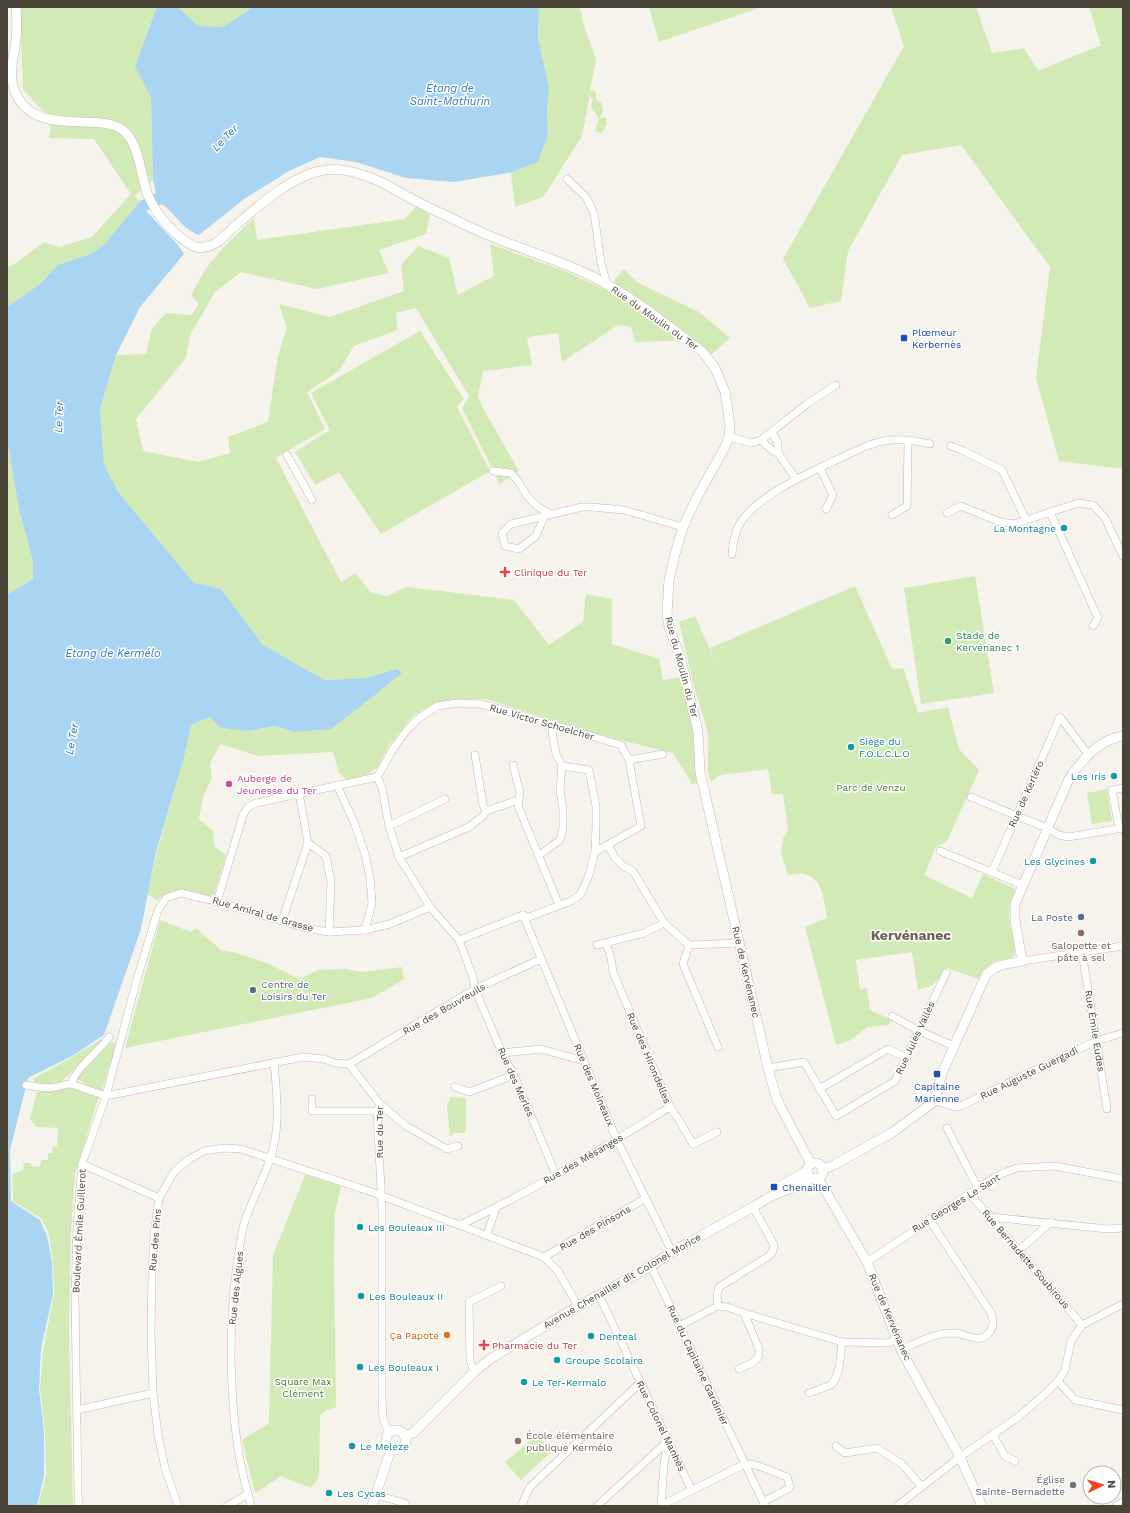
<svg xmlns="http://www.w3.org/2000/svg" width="1130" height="1513" font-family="'Work Sans',sans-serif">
  <rect width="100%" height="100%" fill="#f6f3ec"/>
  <!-- green -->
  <g fill="#d2eab5">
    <path d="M20,7H158L156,9L136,67L151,97L153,180L134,196L140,201L105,244L90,254L58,265L40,284L7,307V267L13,265L44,242L59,247L92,237L131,194L94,139L49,138L51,126L45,113L23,90Z"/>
    <path d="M178,7H253L224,28L198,26Z"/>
    <path d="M539,7H580L584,26L596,59L590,91H594L596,93V100L601,102L603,110L602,115L600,116V118L606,117L607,120L605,121L607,123L602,133L595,131L599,118C595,113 588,107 593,100L590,95L582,136L543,197L515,207L511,173L538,162L548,135L547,111L549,88L538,38Z"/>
    <path d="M649,7H762L659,42Z"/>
    <path d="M891,7H976L992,53L1024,48L1038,71L1101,45L1089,7H1123V469L1059,461L1036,378L1050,267L961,145L902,155L848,251L841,301L810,308L783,259L904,46Z"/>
    <path d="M416,206L430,215L426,234L379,250L389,273L317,289L241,272L215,292L190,335L186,358L136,419L143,451L199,462L230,453L228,437L268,422L278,355L287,328L279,304L330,317L404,291L401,265L418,246L449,258L458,295L494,276L490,244L562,270L606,290L624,269L638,283L699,312L730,338L711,355L681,331L673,341L635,342L631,327L618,325L562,362L558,333L527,337L532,365L483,371L478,396L484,410L519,471L500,484L462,408L469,396L416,308L396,313L397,330L354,346L339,371L307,392L325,429L276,458L341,582L356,573L370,592L387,596L407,587L514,600L549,645L583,622L586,594L612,599V644L659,659L663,680L680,677L693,732L697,783L692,784L673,753L600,735L486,699H457L436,703L413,716L390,744L377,768L364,776L347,780L339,773L333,752L258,756L220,744L210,764L212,778L203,797L199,819L213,831L215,847L226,855L214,895C208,896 204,895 198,894C180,889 173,888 157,900L147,894C159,837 179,782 191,725L210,717L220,728L248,731L275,726L295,732L386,684L402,673L397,669L366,678L325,680L263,645L221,590L194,583L119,493L104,466L100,409L116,355L146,354L152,328L166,313L192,315L199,303L191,296C207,260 227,244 254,218L257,240L405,219Z"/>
    <path d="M420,331L464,399L457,407L490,471L381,534L339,472L315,485L295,452L330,430L311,393Z"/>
    <path d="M7,439L19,509L33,561V579L7,595Z"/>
    <path d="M975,576L994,693L921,704L904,588Z"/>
    <path d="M855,586L892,669L903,668L918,713L948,707L959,749L979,770L947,841L936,847L924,875L972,898L983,874L1015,889C1012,899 1009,907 1009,917C1010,930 1017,943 1014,956C1007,960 1001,959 994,962C987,966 983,973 978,979L947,968L933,985L918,990L912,952L856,960L860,989L867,988L870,1010L892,1020L889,1025L868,1027L849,1041L836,1045L805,927L827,918C824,904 824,880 807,875C802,873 794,874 788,875L781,853L783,839L788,830L783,794H772L768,769L720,775L711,782L708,772V733L694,686L679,622L695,616L718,668L710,648Z"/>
    <path d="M1107,789L1112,821L1092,824L1087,793Z"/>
    <path d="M160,920L191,932L196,928L221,950L233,952L267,963L299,979L318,970L346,969L362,972L402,967L404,979L372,998L125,1048Z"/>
    <path d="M103,1038L102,1043L57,1086L37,1085L33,1079L72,1057Z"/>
    <path d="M113,1042L116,1044L102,1091L88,1086L78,1079L80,1072L109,1043Z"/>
    <path d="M66,1085L99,1096L75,1174L71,1232L69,1327L73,1506H38L46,1476L45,1431L40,1389L43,1350L54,1295L53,1261L49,1235L42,1219L13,1201L12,1174L23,1170L24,1163H30L31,1166L40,1167L41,1160H48V1153H52L53,1146H57L58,1128L36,1127L30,1119L37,1092L46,1090L59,1091Z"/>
    <path d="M451,1097L466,1098V1130L464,1133H453L450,1136L447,1105Z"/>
    <path d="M305,1175L341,1186L335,1213L334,1259L336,1407L326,1410L320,1416L319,1477L311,1488L281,1476L255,1493L242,1440L269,1423L273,1255Z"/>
    <path d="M537,1435L552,1451L521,1480L505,1462Z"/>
  </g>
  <!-- water -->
  <path fill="#a9d4f2" d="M158,7H178L198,26L224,27L253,7H539L538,38L549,88L547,111L548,135L538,162L513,172L454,182L406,178L356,162L320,157L289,171L244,199L199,235C183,230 175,213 162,204L146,211L178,245L184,254L140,307L116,355L100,409L104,465L119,493L194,583L221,589L263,645L325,680L366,678L397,669L402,673L371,698L331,729L295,732L275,726L248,731L220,728L210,717L191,725L184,757L155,856L141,929L104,1035L72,1056L28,1078L10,1150L11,1201L40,1220L47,1236L52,1261L53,1294L41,1349L39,1389L44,1431V1476L37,1506H7V595L33,579V561L19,509L7,439V307L40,284L58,265L90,254L105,244L140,201L156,193L153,180L151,97L135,67L156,9Z"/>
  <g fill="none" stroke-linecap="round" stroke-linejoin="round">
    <!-- minor casing -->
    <g stroke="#c2bbae" stroke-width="8">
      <g id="minor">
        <path d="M567,179L586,197L594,213L601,263L607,284"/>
        <path d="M729,437L752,443L761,440L807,404L836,385"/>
        <path d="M761,440L773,451L778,453V443L772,432"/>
        <path d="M951,446L964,451L1002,470L1026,520"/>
        <path d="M778,453L796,479"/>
        <path d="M287,455L312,500"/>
        <path d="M820,468L833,495L826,509"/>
        <path d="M493,471L511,473L518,481L527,496L538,507L550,514"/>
        <path d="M1050,512L1098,618L1093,626"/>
        <path d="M947,513L961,506L1000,522L1014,524L1078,503L1093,505L1105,518L1123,556"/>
        <path d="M892,515L907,506L908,440"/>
        <path d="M544,517L536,536L519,549L505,546L502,533L511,524L582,507H591L624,510L683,527"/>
        <path d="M732,554C733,544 734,534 739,525C755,497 805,475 834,461C852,453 870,442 891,440C904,439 917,441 930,444"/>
        <path d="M475,755L483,805L486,811"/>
        <path d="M629,760L663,754"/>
        <path d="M513,765L520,793L518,806L559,905"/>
        <path d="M377,777L382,788L389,826L399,857L430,907L459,940L473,977L475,989L502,1053L514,1075L556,1175"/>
        <path d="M337,785L354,822L365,854L370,878L372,903L365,930"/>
        <path d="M971,797L1047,828L1059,835L1068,837L1123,828"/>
        <path d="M389,826L445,799"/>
        <path d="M1119,828L1112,790L1123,788"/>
        <path d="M308,843L326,856L331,882L329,932"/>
        <path d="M608,845L615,858L623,866L633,871L664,923L689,945L740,943"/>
        <path d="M940,851L1023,885"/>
        <path d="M538,856L560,840L563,828V810L560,790L562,766L556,754L552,732L553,724"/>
        <path d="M399,857L469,827L483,816L486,811L518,800"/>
        <path d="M992,872L1060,717L1088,754"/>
        <path d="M217,902L243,815L248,807L256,803L377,777L395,746L407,730L418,719L437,706L457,703L480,704L504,710L621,745L629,760L641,826L595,852"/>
        <path d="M523,915L617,1140L672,1252"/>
        <path d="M523,915L529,917L571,901L580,895L588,878L595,852L596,826V806L589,770L562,766"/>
        <path d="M282,921L308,843L299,793"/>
        <path d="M459,940L523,915"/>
        <path d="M606,943L611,958L613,972L670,1107L677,1117L693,1144L717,1132"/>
        <path d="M597,945L644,933L664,923"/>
        <path d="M689,945L683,964L718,1047"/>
        <path d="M1082,952L1107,1109"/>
        <path d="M1022,961L1123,946"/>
        <path d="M892,1016L919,1031L954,1046"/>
        <path d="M502,1053L541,1049L584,1061"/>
        <path d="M349,1064L380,1104L377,1111L382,1208V1398L383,1419L389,1433"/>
        <path d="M349,1064L475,989L541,959"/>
        <path d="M768,1068L804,1062L836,1116L895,1081L946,973"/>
        <path d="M71,1084C78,1065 98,1053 109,1037"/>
        <path d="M26,1085C36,1087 46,1089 55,1087C61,1087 64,1083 71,1084L106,1096L303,1057L324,1059L335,1063L349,1064"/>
        <path d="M455,1087L469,1092L514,1075"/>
        <path d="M819,1089L888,1049L907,1058"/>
        <path d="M312,1099V1111H377"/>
        <path d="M935,1101L955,1107L963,1105L1096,1041L1123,1033"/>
        <path d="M380,1104L406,1126L447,1149L458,1146"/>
        <path d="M947,1128L978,1188"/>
        <path d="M82,1164L159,1198"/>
        <path d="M969,1193L1082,1325"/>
        <path d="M990,1217L1108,1229L1123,1228"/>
        <path d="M460,1225C533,1191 601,1149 670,1107"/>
        <path d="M487,1235L496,1208"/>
        <path d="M1018,1251L1051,1222"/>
        <path d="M544,1257L646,1198"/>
        <path d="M867,1262L978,1188L1001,1174L1017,1168L1055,1166L1123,1179"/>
        <path d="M651,1266L765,1506"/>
        <path d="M599,1295L692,1491"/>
        <path d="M718,1306L717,1295L719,1287L769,1256L773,1251L774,1245L753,1207"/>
        <path d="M744,1313L842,1342L888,1343L897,1339"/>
        <path d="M679,1326L718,1306L727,1307L744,1313L759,1349C761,1362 749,1364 739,1369"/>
        <path d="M901,1350C912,1345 931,1335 942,1334C947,1333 953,1333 957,1333C970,1336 982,1345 991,1330C994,1325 993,1318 991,1313L929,1219"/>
        <path d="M474,1372L470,1360L469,1302L501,1286"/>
        <path d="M1058,1381L1075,1400L1123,1410"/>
        <path d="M809,1393L831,1385C841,1374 840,1355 842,1342"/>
        <path d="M77,1410L153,1393"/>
        <path d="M993,1435L1005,1456L1015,1461"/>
        <path d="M836,1446L845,1453L877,1448L902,1464L922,1487"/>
        <path d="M745,1464L756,1465L787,1477L790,1486L788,1489L763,1502"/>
        <path d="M248,1494L251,1506"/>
        <path d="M376,1495L405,1503L406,1506"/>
        <path d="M662,1505L745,1464"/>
        <path d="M79,1506L78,1495L75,1297L77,1226L82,1164L106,1096L137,979L158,910L166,898L181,893L210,900L306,928L329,932L365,930L390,924L430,907"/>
        <path d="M178,1506L165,1468L158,1435L153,1393L151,1333L152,1274L154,1235L159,1198L174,1172L188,1160L204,1151L223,1148L241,1149L369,1191L544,1257L558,1271L578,1306"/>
        <path d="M227,1506L248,1494C235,1449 232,1403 231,1356C231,1323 233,1290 238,1257C240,1246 241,1234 244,1224C251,1201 263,1181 270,1159C281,1128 277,1095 274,1063"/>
        <path d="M521,1506L530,1487L640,1383"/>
        <path d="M597,1506L668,1441"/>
        <path d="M661,1506L664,1464L668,1441"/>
        <path d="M897,1506L960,1457L1017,1418L1046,1393L1058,1381L1065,1370L1071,1341L1082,1325L1123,1304"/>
        <path d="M1116,1506L1123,1502"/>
      </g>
    </g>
    <!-- tertiary casing -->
    <g stroke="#c2bbae" stroke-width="10">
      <g id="tertiary">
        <path d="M16,7C17,18 17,29 16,40C13,60 7,80 18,98C42,138 102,110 125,132C139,145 141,175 147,193C153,208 162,220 173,231C180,237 187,244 196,247C202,248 209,247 214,244C222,240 228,232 235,226C258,206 291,177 320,171C336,167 351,171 366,176C382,181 397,191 412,199C435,211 459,222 483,233C524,251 569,262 608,285C642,304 672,329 703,352L715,368L725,392L730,425L729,437L725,447L696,499L683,527L675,554L669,580L667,614L669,627L681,659L698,732L700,772L768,1068L777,1100L811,1164"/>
        <circle cx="815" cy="1171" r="8"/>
        <path d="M822,1169L832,1166L893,1132L935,1101L938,1087L943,1071L986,975C996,964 1007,964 1022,961L1015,920V904L1068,781C1081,760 1098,740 1123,736"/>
        <path d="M818,1178L867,1262L901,1350L960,1457L982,1506"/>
        <path d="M774,1195L804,1183L810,1178"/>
        <circle cx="396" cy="1440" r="10"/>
        <path d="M404,1436L413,1433L474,1372L490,1359L578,1306L599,1295L651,1266L672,1252L753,1207L773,1195L782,1185L807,1171"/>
        <path d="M372,1506L391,1449"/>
      </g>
    </g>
    <!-- minor -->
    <use href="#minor" stroke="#fff" stroke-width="7"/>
    <!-- tertiary -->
    <use href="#tertiary" stroke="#fff" stroke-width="9"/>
  </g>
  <!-- markers -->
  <g fill="#1a4fb4" stroke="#fff" stroke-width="1.5">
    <rect x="900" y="334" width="8" height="8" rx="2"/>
    <rect x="933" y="1070" width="8" height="8" rx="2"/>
    <rect x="770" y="1183" width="8" height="8" rx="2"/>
  </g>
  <g fill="#0f9aa8" stroke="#fff" stroke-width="1.5">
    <circle cx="1064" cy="528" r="4"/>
    <circle cx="851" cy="747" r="4"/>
    <circle cx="1114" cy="776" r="4"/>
    <circle cx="1093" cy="861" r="4"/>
    <circle cx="360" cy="1227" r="4"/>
    <circle cx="361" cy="1296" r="4"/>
    <circle cx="591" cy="1336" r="4"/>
    <circle cx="557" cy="1360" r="4"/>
    <circle cx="360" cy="1367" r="4"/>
    <circle cx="524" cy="1382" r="4"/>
    <circle cx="352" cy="1446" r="4"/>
    <circle cx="329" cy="1493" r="4"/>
  </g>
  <g fill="#e0444e" stroke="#fff" stroke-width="1.5">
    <path d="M503 566h4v4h4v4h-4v4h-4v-4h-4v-4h4z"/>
    <path d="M482 1339h4v4h4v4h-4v4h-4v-4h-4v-4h4z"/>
  </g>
  <circle fill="#2e9e5b" stroke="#fff" stroke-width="1.5" cx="948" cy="641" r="4"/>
  <circle fill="#d1479c" stroke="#fff" stroke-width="1.5" cx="229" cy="784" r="4"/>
  <g fill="#5c6f8a" stroke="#fff" stroke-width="1.5">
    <circle cx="1081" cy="917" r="4"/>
    <circle cx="253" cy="990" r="4"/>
  </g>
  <g fill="#8d6e63" stroke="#fff" stroke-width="1.5">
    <circle cx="1081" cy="933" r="4"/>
    <circle cx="518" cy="1441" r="4"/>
  </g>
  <circle fill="#e8710a" stroke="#fff" stroke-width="1.5" cx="447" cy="1335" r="4"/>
  <circle fill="#6b7280" stroke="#fff" stroke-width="1.5" cx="1073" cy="1485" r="4"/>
  <g text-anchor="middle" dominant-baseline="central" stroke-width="3" stroke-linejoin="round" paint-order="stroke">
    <!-- street labels -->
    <g font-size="10" fill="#4b4439" stroke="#fff">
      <text transform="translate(655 318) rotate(35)">Rue du Moulin du Ter</text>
      <text transform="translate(682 667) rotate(75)">Rue du Moulin du Ter</text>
      <text transform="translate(542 722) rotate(16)">Rue Victor Schoelcher</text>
      <text transform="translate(1026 794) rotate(-66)">Rue de Kerléro</text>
      <text transform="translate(263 914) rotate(16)">Rue Amiral de Grasse</text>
      <text transform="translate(746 972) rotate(77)">Rue de Kervénanec</text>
      <text transform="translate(444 1009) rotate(-30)">Rue des Bouvreuils</text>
      <text transform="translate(1095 1031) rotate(81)">Rue Émile Eudes</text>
      <text transform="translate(915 1038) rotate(-65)">Rue Jules Vallès</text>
      <text transform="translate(649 1058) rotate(67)">Rue des Hirondelles</text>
      <text transform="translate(1029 1073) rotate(-26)">Rue Auguste Guergadi</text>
      <text transform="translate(516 1082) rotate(66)">Rue des Merles</text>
      <text transform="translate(594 1085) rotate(67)">Rue des Moineaux</text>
      <text transform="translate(379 1132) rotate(-90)">Rue du Ter</text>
      <text transform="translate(583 1159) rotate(-30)">Rue des Mésanges</text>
      <text transform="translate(956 1203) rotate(-32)">Rue Georges Le Sant</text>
      <text transform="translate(595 1228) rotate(-30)">Rue des Pinsons</text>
      <text transform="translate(79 1231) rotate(-87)">Boulevard Émile Guillerot</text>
      <text transform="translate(155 1240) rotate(-85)">Rue des Pins</text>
      <text transform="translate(1026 1259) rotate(49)">Rue Bernadette Soubirous</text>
      <text transform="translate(622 1281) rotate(-30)">Avenue Chenailler dit Colonel Morice</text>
      <text transform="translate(236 1288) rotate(-84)">Rue des Algues</text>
      <text transform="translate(890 1317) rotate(67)">Rue de Kervénanec</text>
      <text transform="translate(698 1365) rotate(65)">Rue du Capitaine Gardinier</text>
      <text transform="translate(661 1426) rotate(64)">Rue Colonel Manhès</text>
    </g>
    <!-- transit labels -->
    <g font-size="10" fill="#164399" stroke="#fff" text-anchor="start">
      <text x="912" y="332">Plœmeur<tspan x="912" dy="12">Kerbernès</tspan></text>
      <text x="937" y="1086" text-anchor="middle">Capitaine<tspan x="937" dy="12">Marienne</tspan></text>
      <text x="782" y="1187">Chenailler</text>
    </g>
    <!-- culture labels -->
    <g font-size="10" fill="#0d838f" stroke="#fff" text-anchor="start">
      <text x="1056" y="528" text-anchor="end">La Montagne</text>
      <text x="859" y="741">Siège du<tspan x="859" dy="12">F.O.L.C.L.O</tspan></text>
      <text x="1106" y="776" text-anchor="end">Les Iris</text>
      <text x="1085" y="861" text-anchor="end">Les Glycines</text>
      <text x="368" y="1227">Les Bouleaux III</text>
      <text x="369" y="1296">Les Bouleaux II</text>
      <text x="599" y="1336">Denteal</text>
      <text x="565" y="1360">Groupe Scolaire</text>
      <text x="368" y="1367">Les Bouleaux I</text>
      <text x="532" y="1382">Le Ter-Kermalo</text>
      <text x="360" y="1446">Le Meleze</text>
      <text x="337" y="1493">Les Cycas</text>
    </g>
    <!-- health labels -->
    <g font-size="10" fill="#be3a42" stroke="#fff" text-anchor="start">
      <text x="514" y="572">Clinique du Ter</text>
      <text x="492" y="1345">Pharmacie du Ter</text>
    </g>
    <!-- leisure labels -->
    <g font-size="10" fill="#27864d" stroke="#fff" text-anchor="start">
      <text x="956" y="635">Stade de<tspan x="956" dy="12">Kervénanec 1</tspan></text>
    </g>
    <!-- hotel labels -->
    <g font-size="10" fill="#b23c85" stroke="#fff" text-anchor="start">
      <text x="237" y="778">Auberge de<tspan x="237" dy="12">Jeunesse du Ter</tspan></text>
    </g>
    <!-- park labels -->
    <g font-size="10" fill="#4a7f2a" stroke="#fff">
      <text x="871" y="787">Parc de Venzu</text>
      <text x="303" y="1381">Square Max<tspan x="303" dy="12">Clément</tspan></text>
    </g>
    <!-- service labels -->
    <g font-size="10" fill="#4e5e75" stroke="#fff" text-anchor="end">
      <text x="1073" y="917">La Poste</text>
      <text x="261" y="984" text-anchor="start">Centre de<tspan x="261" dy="12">Loisirs du Ter</tspan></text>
    </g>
    <!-- education labels -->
    <g font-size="10" fill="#785e54" stroke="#fff">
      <text x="1081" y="945">Salopette et<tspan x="1081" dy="12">pâte à sel</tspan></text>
      <text x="526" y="1435" text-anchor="start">École élémentaire<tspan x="526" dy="12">publique Kermélo</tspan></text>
    </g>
    <!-- food labels -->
    <g font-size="10" fill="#c56008" stroke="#fff" text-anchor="end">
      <text x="439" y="1335">Ça Papote</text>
    </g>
    <!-- worship labels -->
    <g font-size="10" fill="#5b616d" stroke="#fff" text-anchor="end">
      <text x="1065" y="1479">Église<tspan x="1065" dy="12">Sainte-Bernadette</tspan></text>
    </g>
    <!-- water labels -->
    <g font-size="11" font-style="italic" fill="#2e7ab2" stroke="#fff">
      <text x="450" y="88">Étang de<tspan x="450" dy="13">Saint-Mathurin</tspan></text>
      <text transform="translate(225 138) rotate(-46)">Le Ter</text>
      <text transform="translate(59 417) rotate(-88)">Le Ter</text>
      <text x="113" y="653">Étang de Kermélo</text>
      <text transform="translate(72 739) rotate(-80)">Le Ter</text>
    </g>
    <!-- district labels -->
    <g font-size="14" font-weight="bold" fill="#6e6250" stroke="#fff">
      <text x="911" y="935">Kervénanec</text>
    </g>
  </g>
  <!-- border -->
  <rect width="1130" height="1513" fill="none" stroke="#4b4439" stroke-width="16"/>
  <!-- north arrow -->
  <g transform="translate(1102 1485) rotate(85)"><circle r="19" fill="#ffffff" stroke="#b7b4b0"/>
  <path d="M0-3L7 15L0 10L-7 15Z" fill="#fc3f1d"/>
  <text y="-6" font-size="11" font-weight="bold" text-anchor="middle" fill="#4b4439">N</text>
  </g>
</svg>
